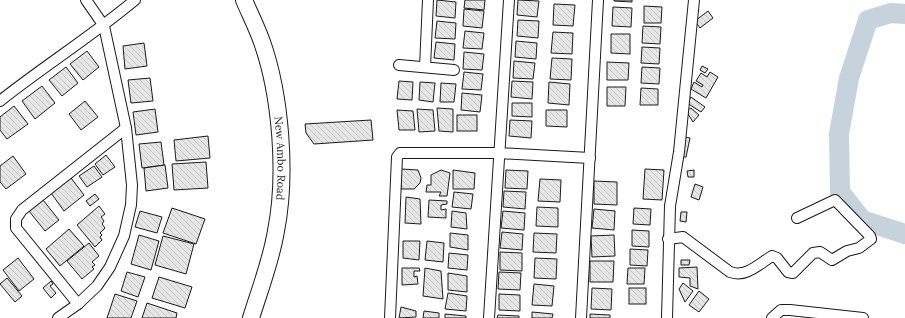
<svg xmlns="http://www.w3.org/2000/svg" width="905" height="318" font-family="Lora,serif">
  <defs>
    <pattern id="building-back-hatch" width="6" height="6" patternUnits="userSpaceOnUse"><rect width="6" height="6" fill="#e6e6e6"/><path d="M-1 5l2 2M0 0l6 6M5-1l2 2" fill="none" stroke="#c5c5c5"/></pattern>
  </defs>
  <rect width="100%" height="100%" fill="#fff"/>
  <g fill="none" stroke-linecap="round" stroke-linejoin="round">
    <!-- river -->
    <path stroke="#c6d2dc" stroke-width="20" d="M905,14L891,13L868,20L849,78L839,134L840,192L862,220L905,234"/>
  </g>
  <!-- building -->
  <g fill="url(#building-back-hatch)" stroke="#1a1a1a">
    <path d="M437,0L456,2L455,18L436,16Z"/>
    <path d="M465,0H485L484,10L464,8Z"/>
    <path d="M518,0L539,1L537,17L517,15Z"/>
    <path d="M614,0H632V2L614,1Z"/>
    <path d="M554,4L575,5L573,26L553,25Z"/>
    <path d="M644,6L662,7L661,23H644Z"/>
    <path d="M613,7L632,8L631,27L612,26Z"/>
    <path d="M464,9L484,11L482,28L463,26Z"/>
    <path d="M708,11L713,18L700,28L695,21Z"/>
    <path d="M518,20L539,21L538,38L517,36Z"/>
    <path d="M437,21L456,23L455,39L435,38Z"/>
    <path d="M643,26L661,27L660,44L642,43Z"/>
    <path d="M465,31L484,33L482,49L463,48Z"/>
    <path d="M553,32L573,33L572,54L551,53Z"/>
    <path d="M611,34H630V54L611,53Z"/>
    <path d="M516,41L537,43L536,59L515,57Z"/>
    <path d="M436,42L455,44L454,60L434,58Z"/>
    <path d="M144,43L147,66L125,69L123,46Z"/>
    <path d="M642,47L660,48L659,64L641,63Z"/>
    <path d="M87,51L99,67L83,80L70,64Z"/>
    <path d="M464,52L484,54L482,70L463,69Z"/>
    <path d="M552,58L572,59L571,80L550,79Z"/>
    <path d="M514,61L535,63L533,79L513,78Z"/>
    <path d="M607,62L629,63L628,80H607Z"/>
    <path d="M702,66L708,69L705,73L700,70Z"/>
    <path d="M66,67L78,83L62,96L49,80Z"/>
    <path d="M642,67L660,68L659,84L641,83Z"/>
    <path d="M464,72L483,74L481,90L462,89Z"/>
    <path d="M710,72L718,77L706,98L691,89L694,82L702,87L703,85L696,81L701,73L707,77Z"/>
    <path d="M150,78L153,101L131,103L128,80Z"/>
    <path d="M399,81L413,82L412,100L397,99Z"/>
    <path d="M512,81L533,82L532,99L511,97Z"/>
    <path d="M420,82L435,83L433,102L419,100Z"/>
    <path d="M549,82L570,84L569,105L548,103Z"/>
    <path d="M441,83L456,84L454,102H440Z"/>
    <path d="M42,86L55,103L35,119L22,101Z"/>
    <path d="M607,87H626L625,106H607Z"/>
    <path d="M641,88L658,89V105H640Z"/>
    <path d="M462,93L482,95L480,112L461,110Z"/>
    <path d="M691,97L705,107L701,112L687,103Z"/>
    <path d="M85,101L98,117L81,130L69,114Z"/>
    <path d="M512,103H532V117L512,116Z"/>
    <path d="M14,106L28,124L7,139L0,130V117Z"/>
    <path d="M437,108L453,109V132L439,131Z"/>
    <path d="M691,108L699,115L693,122L686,111Z"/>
    <path d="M155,109L158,132L136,135L133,112Z"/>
    <path d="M417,109L433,110L435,131L419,132Z"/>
    <path d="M397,110L413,111L415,130H399Z"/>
    <path d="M546,110H567V127L546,126Z"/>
    <rect x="457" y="115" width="20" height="16"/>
    <path d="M371,120L373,140L314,144L306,133L305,124Z"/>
    <path d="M510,120L532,121L531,138L509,136Z"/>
    <path d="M208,136L210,158L176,161L174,140Z"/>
    <path d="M684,137L690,138L686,157H681Z"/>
    <path d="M161,142L164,165L142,168L139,144Z"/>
    <path d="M106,155L115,167L103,175L95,164Z"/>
    <path d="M13,156L26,174L6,189L0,182V166Z"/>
    <path d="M206,162L208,188L174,190L172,164Z"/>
    <path d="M165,165L168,188L146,191L144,168Z"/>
    <path d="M94,166L102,177L87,187L79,176Z"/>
    <path d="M401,169L418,170L421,178L420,183L414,189H401Z"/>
    <path d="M645,169L664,170L662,200L643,199Z"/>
    <path d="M441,170L450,173L447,196H439L441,192H426L427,185H431V175Z"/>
    <path d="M453,170L475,173L474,189H453Z"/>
    <path d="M506,170L528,171L527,189L505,188Z"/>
    <path d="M694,170V177H688L687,171Z"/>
    <path d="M71,178L84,195L64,211L51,193Z"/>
    <path d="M540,179L561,180L560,202L538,201Z"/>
    <path d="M594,181L617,182V205L594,204Z"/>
    <path d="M695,184L703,187L699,200L691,197Z"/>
    <path d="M504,191L526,192L525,209L503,207Z"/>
    <path d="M454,192L473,194L471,209L452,207Z"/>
    <path d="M95,194L99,199L90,206L86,201Z"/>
    <path d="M406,197L420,199L421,224L405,223Z"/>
    <path d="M43,200L59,220L45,231L29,211Z"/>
    <path d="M429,200L447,201V204L441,205V210L446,209V218L428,217Z"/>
    <path d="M99,206L105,214L101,217L104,221L102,224L105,228L100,233L102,235L100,237L102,240L95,247L77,225Z"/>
    <path d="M537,207L558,208V227L536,226Z"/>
    <path d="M172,208L205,219L196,244L163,233Z"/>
    <path d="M634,208L651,209L650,225L633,224Z"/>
    <path d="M594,209L615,211L614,230L592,228Z"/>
    <path d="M140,211L162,217L157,233L135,227Z"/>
    <path d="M452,211L466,213L467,229L451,227Z"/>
    <path d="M503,211L525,213L524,230L501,228Z"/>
    <path d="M681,212H687L686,222L680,221Z"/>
    <path d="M69,229L84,246L60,266L46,249Z"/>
    <path d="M632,230L649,231V247L632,246Z"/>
    <path d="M502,232L523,234L522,250L500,248Z"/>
    <path d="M450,233L468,235V250L450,247Z"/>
    <path d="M534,233L557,234L556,253L533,252Z"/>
    <path d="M139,235L159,241L151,270L131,264Z"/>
    <path d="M614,235L615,256L592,257L591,236Z"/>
    <path d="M163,236L194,244L186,274L155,265Z"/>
    <path d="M403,241H420L419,260L403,258Z"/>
    <path d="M427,241L444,243L443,262L425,260Z"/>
    <path d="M89,243L99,256L92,262L95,265L92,267L94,269L82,279L67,261Z"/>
    <path d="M630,249L648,250L647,266L630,265Z"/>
    <path d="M500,252L522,253V271L500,270Z"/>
    <path d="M449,253L468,255L467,270L448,268Z"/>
    <path d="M18,258L34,279L19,291L3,270Z"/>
    <path d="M535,258L557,259L556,279L534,278Z"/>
    <path d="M681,260H690L689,265H681Z"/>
    <path d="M590,261H614L613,282H590Z"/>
    <path d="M697,267L698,289L690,286V278L679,277V268Z"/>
    <path d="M402,268H419L420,271H414V277L417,276L418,284L402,285Z"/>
    <path d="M425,268L441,271L443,299L423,296Z"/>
    <path d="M628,268H645L644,284H627Z"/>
    <path d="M127,272L145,277L138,297L121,291Z"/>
    <path d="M499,272L521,273L520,290L498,289Z"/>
    <path d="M448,273L467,276V292L448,290Z"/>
    <path d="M159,277L192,287L185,308L152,298Z"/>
    <path d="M7,278L22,296L15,302L0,284Z"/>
    <path d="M51,281L53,284L50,286L56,293L51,298L43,288Z"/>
    <path d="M683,283L693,291L685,302L679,289Z"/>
    <path d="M534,284L554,286L552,306L532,305Z"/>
    <path d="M592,288L612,289L611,310L591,309Z"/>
    <rect x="629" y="288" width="17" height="16"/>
    <path d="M699,291L709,299L699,312L689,305Z"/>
    <path d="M448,293L467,296L466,311L445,309Z"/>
    <path d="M115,294L137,301L131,318H107Z"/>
    <path d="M499,294L520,295V311L499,310Z"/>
    <path d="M147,303L177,313L176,318H142Z"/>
    <path d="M401,307L416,311V317L399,318Z"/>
    <path d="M424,311L439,313V318H423Z"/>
    <path d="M532,312L553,314L552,318H532Z"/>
    <path d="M445,314L466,316V318H445Z"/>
    <path d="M590,314L610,315V318H590Z"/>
    <path d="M498,315L519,316V318H497Z"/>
  </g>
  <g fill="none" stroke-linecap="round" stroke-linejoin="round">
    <!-- street casing -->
    <g stroke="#1a1a1a" stroke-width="12">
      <g id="street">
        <path d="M399,65L454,70"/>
        <path d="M425,67L428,0"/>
        <path d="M0,101C44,66 92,36 135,0"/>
        <path d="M668,239L683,237L730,272C746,278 759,264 772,256L777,258L788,272L793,273L813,253L820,252L832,260L847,251L859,248L871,239L870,236L835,200L797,218"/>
        <path d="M78,304L16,228V219L22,210L126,128"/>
        <path d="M58,318L78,304L97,286L110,267L124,236L131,205L132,185L126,128L104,26L86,0"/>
        <path d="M390,318L397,157L400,153H498L590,158"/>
        <path d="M489,318L509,0"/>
        <path d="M581,318L598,0"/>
        <path d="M667,318L670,206L679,152L694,0"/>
        <path d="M772,318L781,310H790L863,318"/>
      </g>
    </g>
    <!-- primary casing -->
    <g stroke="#1a1a1a" stroke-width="18">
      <g id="primary">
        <path id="s1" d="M244,0C250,14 257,28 262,42C281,96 287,175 276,231C271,261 260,289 251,318"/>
      </g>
    </g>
    <!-- street -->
    <use href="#street" stroke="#fff" stroke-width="10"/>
    <!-- primary -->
    <use href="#primary" stroke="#fff" stroke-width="16"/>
  </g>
  <g text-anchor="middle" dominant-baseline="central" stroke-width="3" stroke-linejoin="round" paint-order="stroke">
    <!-- street labels -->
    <g font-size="11" fill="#1a1a1a" stroke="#fff">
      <text stroke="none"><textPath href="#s1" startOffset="164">New Ambo Road</textPath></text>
    </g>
  </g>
</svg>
